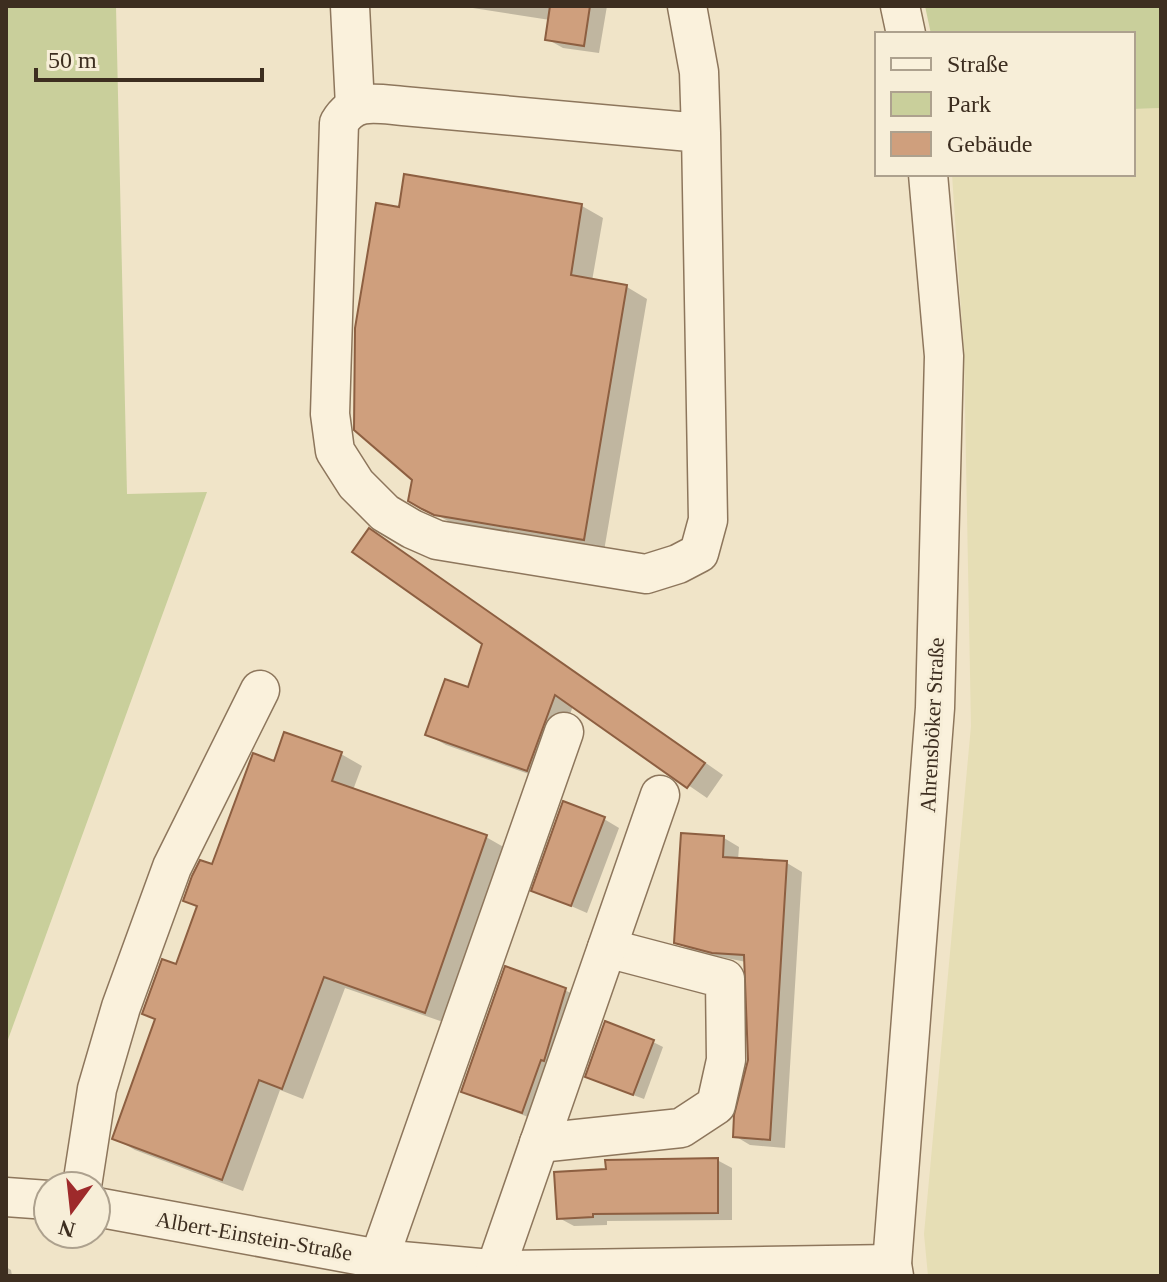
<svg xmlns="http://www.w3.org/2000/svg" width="1167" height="1282" font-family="Georgia,serif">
  <rect width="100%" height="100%" fill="#f0e4c8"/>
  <!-- farmland -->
  <path fill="#e6deb5" d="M1161,108V1276H928L924,1234L971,726L964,355L952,174H1133V109Z"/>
  <!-- green -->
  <g fill="#c9cf9b">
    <path d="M6,6H116L127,494L207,492L6,1045Z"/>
    <path d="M925,6H1161V108L1133,109V34H931Z"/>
  </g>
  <!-- shadow -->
  <g fill="#0003">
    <path d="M460,6H607L599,53L563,48L547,39L550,20Z"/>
    <path d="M406,176L582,206L603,218L592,281L627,287L647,299L604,551L457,526L410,500L414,479L400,209Z"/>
    <path d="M389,542L723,775L707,798L573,706L546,780L446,745L428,735L469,689L484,643Z"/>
    <path d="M341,754L362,766L353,790L486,837L507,849L446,1023L345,988L303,1099L280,1090L243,1191L135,1150L114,1138L157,1020L144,1013L178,967L199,908L185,901L213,867L276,763Z"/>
    <path d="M604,819L619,828L587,913L534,890Z"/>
    <path d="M724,838L739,847L738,860L787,863L802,872L785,1148L750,1145L735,1136L750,1060L746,962L692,951L676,942Z"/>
    <path d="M565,990L581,999L538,1121L463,1091Z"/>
    <path d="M653,1042L663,1047L644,1099L598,1082Z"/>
    <path d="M717,1160L732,1168V1220L607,1221V1225L574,1226L559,1218Z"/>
    <path d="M6,1267L11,1270L12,1276H6Z"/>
  </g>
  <!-- building -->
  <g fill="#cf9f7d" stroke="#8d5f41" stroke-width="2">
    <path d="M550,6H590L584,46L545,40Z"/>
    <path d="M404,174L582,204L571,275L627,285L584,540L434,515L422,509L408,501L412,480L354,430L355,328L376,203L399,207Z"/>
    <path d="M369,528L705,763L687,788L555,695L527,771L425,735L445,679L468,687L482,644L352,552Z"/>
    <path d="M284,732L342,752L332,781L487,835L425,1013L324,977L282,1089L259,1080L222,1180L112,1139L155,1019L142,1014L162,959L176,964L197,906L183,901L192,876L200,860L212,864L253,753L274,761Z"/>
    <path d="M563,801L605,817L571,906L531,891Z"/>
    <path d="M681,833L724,836L723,857L787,861L770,1140L733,1137L734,1115L748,1060L744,955L712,953L674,943Z"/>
    <path d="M505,966L566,988L544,1061L541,1060L522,1113L461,1092Z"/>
    <path d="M605,1021L654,1040L633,1095L585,1077Z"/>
    <path d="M718,1158V1213L593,1214V1217L557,1219L554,1172L606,1169L605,1160Z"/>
  </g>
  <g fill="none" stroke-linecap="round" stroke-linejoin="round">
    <!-- minor casing -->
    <g stroke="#8d765c" stroke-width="41">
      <g id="minor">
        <path d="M350,6L355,106"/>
        <path d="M687,6L699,72L701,133L708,520L699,553L678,564L646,574L437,540L412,529L385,513L356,484L335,451L330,414L339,123C354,97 377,104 403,106L701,133"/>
        <path d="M900,6L906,34"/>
        <path d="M539,1143L681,1128L716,1105L726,1060L725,979L607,948"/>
        <path d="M82,1186L97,1089L121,1007L172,867L260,690"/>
        <path d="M6,1197L48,1200"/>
        <path d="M96,1207L379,1259L502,1270L892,1264"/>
        <path d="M379,1259L564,732"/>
        <path d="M495,1270L660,795"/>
        <path d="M894,1276L892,1264L935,708L944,356L928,174"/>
      </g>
    </g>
    <!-- minor -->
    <use href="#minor" stroke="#faf1dc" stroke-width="38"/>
  </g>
  <g text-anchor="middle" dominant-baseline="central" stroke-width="6" stroke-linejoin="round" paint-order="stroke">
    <!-- street labels -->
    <g font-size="22" fill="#3d2e20" stroke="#f7eed8">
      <text transform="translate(932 725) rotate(-87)">Ahrensböker Straße</text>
      <text transform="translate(254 1236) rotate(10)">Albert-Einstein-Straße</text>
    </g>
  </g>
  <!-- border -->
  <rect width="1167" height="1282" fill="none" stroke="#3d2e20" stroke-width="16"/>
  <!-- legend -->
  <rect x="875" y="32" width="260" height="144" fill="#f7eed8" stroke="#ada18e" stroke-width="2"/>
  <rect x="891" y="58" width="40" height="12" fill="#faf1dc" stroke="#ada18e" stroke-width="2"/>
  <text x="947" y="72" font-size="24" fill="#3d2e20">Straße</text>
  <rect x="891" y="92" width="40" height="24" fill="#c9cf9b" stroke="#ada18e" stroke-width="2"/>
  <text x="947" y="112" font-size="24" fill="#3d2e20">Park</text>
  <rect x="891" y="132" width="40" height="24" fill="#cf9f7d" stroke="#ada18e" stroke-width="2"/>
  <text x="947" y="152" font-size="24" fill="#3d2e20">Gebäude</text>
  <!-- north arrow -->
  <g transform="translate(72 1210) rotate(195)"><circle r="38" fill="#f7eed8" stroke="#ada18e" stroke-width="2"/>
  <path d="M0-6L14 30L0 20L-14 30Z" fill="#9e2a2b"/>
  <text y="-12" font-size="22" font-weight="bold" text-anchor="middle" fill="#3d2e20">N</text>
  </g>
  <!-- scale -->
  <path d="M36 68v12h226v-12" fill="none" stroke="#3d2e20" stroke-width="4"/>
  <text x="48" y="68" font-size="24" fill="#3d2e20" stroke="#f7eed8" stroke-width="6" paint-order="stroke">50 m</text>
</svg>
